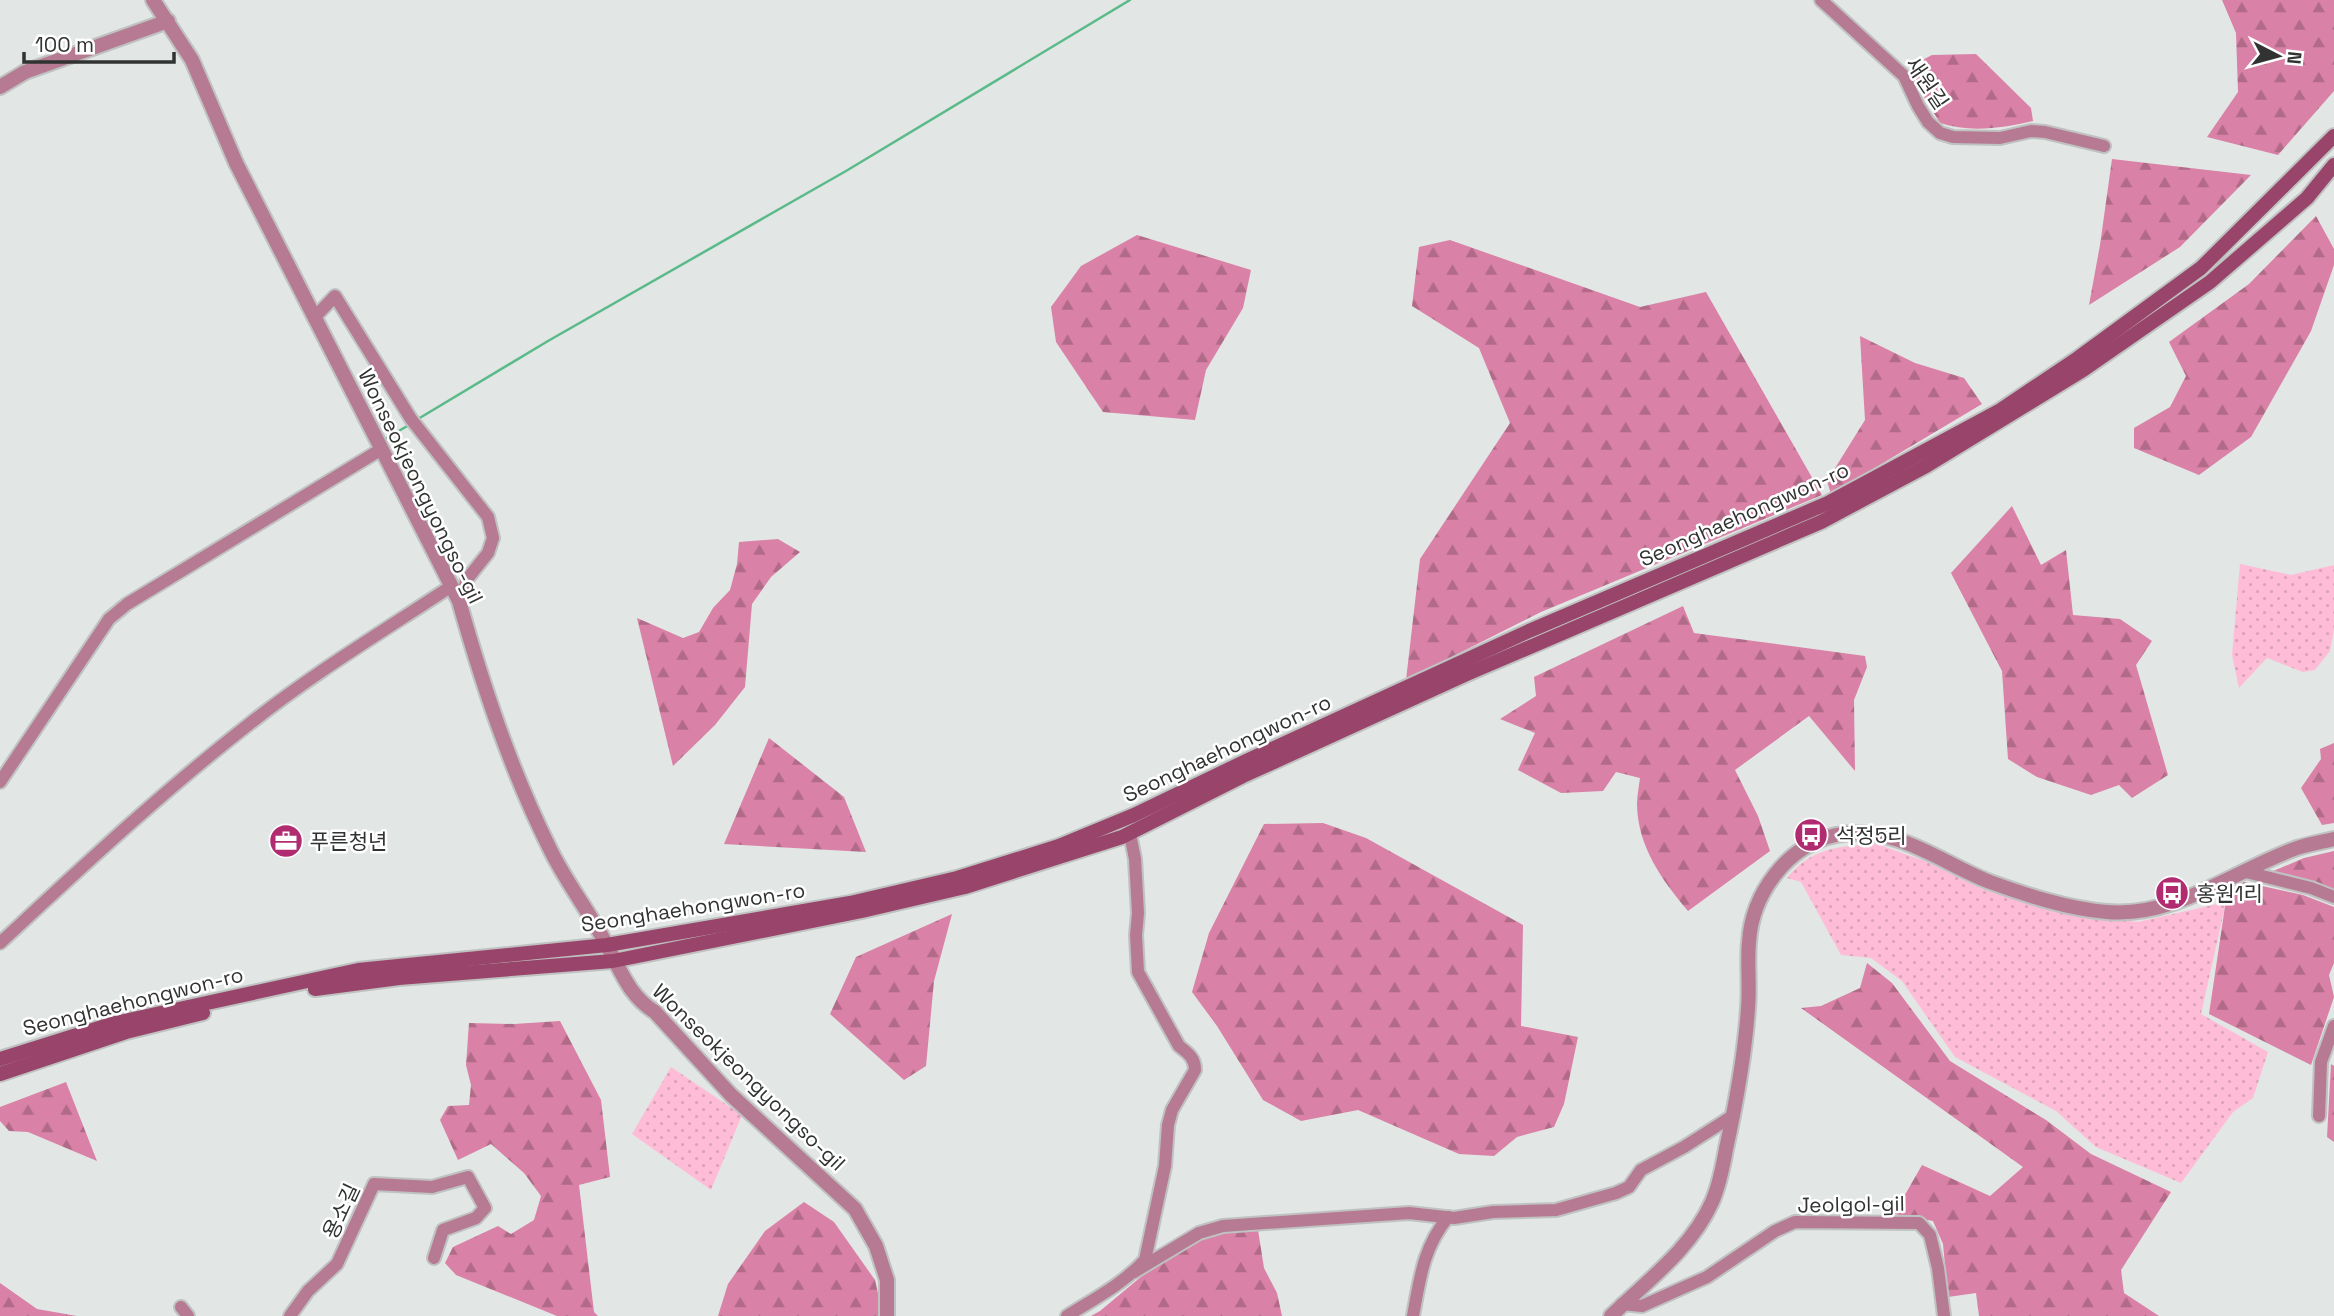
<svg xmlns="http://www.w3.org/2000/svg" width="2334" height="1316" font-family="'Space Grotesk','Noto Sans KR',sans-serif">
  <defs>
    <pattern id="grass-dots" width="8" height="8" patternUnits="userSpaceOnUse" patternTransform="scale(1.75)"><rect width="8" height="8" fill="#ffbcd6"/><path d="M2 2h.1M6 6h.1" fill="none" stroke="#dba2b8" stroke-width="1.8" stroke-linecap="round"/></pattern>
    <pattern id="forest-firs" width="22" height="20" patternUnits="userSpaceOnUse" patternTransform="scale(1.75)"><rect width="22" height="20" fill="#d981a6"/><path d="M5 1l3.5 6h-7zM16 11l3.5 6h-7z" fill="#b16a88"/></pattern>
  </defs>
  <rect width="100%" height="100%" fill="#e2e6e4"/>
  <!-- grass -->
  <g fill="url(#grass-dots)">
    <path d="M2240,564L2291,575L2334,565V629L2330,651L2315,670L2303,672L2267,658L2239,688L2232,655Z"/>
    <path d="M1877,844L1925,861L1982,889L2069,914L2138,922L2226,902L2201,1014L2268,1052L2253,1098L2233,1112L2181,1183L2096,1147L2056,1111L1955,1057L1902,981L1871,958L1841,955L1801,882L1787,878C1812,847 1840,846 1877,844Z"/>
    <path d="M671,1067L742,1115L711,1190L632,1134Z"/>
  </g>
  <!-- forest -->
  <g fill="url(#forest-firs)">
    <path d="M2222,0H2334V91L2278,155L2207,137L2238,92L2236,33Z"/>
    <path d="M1976,54L2031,108L2033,121C2003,128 1970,133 1940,123L1924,97L1911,66L1932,55Z"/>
    <path d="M2112,159L2251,175L2180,247L2089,305L2100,245Z"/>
    <path d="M2316,216L2334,249V265L2311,331L2251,437L2199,475L2134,448V428L2170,407L2186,376L2169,342L2249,284Z"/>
    <path d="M1137,235L1251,270L1243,308L1206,370L1195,420L1103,412L1056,342L1051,307L1081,266Z"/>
    <path d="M1450,240L1640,307L1706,292L1822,495L1541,612L1406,680L1420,559L1510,423L1479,348L1412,306L1419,247Z"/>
    <path d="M1860,336L1915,363L1964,378L1982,404L1831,494L1827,481L1865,420Z"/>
    <path d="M2012,506L2041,565L2066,550L2073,615L2120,619L2152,641L2136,665L2168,775L2132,798L2119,785L2091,795L2037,777L2008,759L2002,671L1951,573Z"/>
    <path d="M778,539L800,552L771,577L752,604L745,687L715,725L673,766L637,618L683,638L699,632L713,608L730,590L737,564L739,542Z"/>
    <path d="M1683,606L1694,633L1865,656L1867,667L1854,700L1855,771L1809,716L1735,770L1758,816L1770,851L1688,911C1662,880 1638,847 1637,805C1637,796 1639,786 1640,778L1616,772L1603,791L1561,793L1518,770L1535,733L1500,719L1536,696L1534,677Z"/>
    <path d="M769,738L844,797L866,852L724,844Z"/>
    <path d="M2334,743V823L2322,825L2301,788L2321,759L2320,749Z"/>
    <path d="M1323,823L1366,838L1523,925L1521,1026L1578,1037L1564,1104L1554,1127L1517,1137L1494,1156L1459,1154L1358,1110L1301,1121L1263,1100L1217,1026L1192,992L1209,933L1264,824Z"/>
    <path d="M2334,851V891L2314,882L2271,872L2304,858Z"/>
    <path d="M2244,882L2303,895L2334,907V963L2329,975L2334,997L2311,1065L2209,1014L2227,893Z"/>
    <path d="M952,914L934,981L926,1066L904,1080L830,1014L856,957Z"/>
    <path d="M1867,963L1892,983L1950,1061L2046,1120L2091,1154L2171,1192L2121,1270L2124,1293L2159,1316H1979L1976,1293L1948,1297L1943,1244L1933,1221L1894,1214L1922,1165L1990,1196L2023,1167L1801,1008L1821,1006L1860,988Z"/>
    <path d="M560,1021L601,1100L610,1177L579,1185L594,1312L598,1316H557L456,1275L445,1263L453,1247L498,1226L511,1234L534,1220L541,1196L524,1173L491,1144L458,1160L440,1120L448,1106L469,1105L471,1085L466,1065L469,1023L514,1024Z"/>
    <path d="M2331,1064L2334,1066V1142L2327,1137Z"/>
    <path d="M66,1082L97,1161L28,1132L9,1131L0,1121V1107Z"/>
    <path d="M804,1202L834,1222L875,1280L882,1311L881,1316H718L728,1284L765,1231Z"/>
    <path d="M1258,1230L1264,1268L1277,1293L1282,1316H1091L1100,1311L1142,1276L1208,1232Z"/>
    <path d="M0,1283L37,1309L77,1316H0Z"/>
  </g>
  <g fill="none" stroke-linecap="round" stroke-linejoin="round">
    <!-- stream -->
    <g stroke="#5aba89" stroke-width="2.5">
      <path d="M418,419L548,341L846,171L1130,0"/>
      <path d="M385,439L409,425"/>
    </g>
    <!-- minor casing -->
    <g stroke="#bfc2c0" stroke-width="16">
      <g id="minor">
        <path d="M1821,0L1904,76L1918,106L1928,122L1940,133L1953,137L2000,138L2031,131L2045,132L2104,146"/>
        <path d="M314,318L335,296L411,419L488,517L493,538L488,553L468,578L459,601"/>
        <path d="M0,782L109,619L127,604L380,450"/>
        <path d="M2246,872L2311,888L2334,897"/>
        <path d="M0,943C80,869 162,792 248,725C312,674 382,632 450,587"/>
        <path d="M2319,1116L2321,1062L2334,1026"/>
        <path d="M1134,1272L1199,1233L1223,1226L1409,1213L1454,1218L1493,1212L1556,1210L1616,1193L1629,1187L1641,1170L1684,1147L1734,1115"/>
        <path d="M1622,1304L1642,1306L1707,1277L1775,1231L1795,1222L1919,1223L1930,1235L1938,1268L1944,1316"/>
        <path d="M181,1307L188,1316"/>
        <path d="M290,1316L308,1291L337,1264L374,1184L432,1187L468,1177L485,1208L476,1218L443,1230L434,1258"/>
        <path d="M1067,1316C1094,1299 1123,1284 1145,1260L1165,1166L1168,1125L1172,1110L1195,1070C1195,1058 1188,1053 1179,1046L1138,972L1136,935L1138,913L1135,859L1131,839"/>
        <path d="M1413,1316C1420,1278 1423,1248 1448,1217"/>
      </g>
    </g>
    <!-- tertiary casing -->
    <g stroke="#bfc2c0" stroke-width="18">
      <g id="tertiary">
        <path d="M153,0L192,60L236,163L459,601C483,686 510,768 549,847C565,881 589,911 606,944C621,970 628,995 655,1012L731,1095L855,1209L876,1246L887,1280V1316"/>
        <path d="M0,87L25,72L168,21"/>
        <path d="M1611,1316C1647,1281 1691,1249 1712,1202C1719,1186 1723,1166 1726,1149C1736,1103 1745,1055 1748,1008C1750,986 1747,964 1749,942C1752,894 1787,845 1836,835C1896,824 1939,862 1990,882C2026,895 2068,909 2107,912C2176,918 2235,870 2297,848C2309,844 2322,842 2334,839"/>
      </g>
    </g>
    <!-- secondary casing -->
    <g stroke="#bfc2c0" stroke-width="18">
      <g id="secondary">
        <path d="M315,989L399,978L613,961L862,911L965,887L1122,837L1243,776L1467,674L1821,522L1926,466L2083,370L2210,282L2307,198L2334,165"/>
        <path d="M0,1059L115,1023L358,970L607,945L850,903L957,878L1059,846L1134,815L1246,761L1529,631L1828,503L1999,411L2078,358L2201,268L2334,136"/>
        <path d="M0,1074L126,1032L203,1013"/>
      </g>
    </g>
    <!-- minor -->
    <use href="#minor" stroke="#b67b92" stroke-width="12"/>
    <!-- tertiary -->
    <use href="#tertiary" stroke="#b67b92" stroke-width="14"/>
    <!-- secondary -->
    <use href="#secondary" stroke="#99456b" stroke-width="14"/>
  </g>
  <!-- icons -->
  <defs>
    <g id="bus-disc" transform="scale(1.75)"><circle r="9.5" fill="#b12b70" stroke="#fff"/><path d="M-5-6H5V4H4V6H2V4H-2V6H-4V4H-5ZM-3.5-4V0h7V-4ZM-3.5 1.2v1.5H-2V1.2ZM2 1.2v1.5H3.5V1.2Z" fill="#fff"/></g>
    <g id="office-disc" transform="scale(1.75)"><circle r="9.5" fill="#b12b70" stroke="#fff"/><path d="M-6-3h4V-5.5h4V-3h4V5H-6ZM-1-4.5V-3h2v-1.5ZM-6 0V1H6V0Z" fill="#fff"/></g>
  </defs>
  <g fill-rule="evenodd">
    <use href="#bus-disc" x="1811" y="835"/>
    <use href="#office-disc" x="286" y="841"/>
    <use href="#bus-disc" x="2172" y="893"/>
  </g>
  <g text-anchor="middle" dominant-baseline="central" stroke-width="5" stroke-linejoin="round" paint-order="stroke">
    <!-- street labels -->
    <g font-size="21" fill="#313332" stroke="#fff">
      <text transform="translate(1927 83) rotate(56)">새원길</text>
      <text transform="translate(421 486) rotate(64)">Wonseokjeongyongso-gil</text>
      <text transform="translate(1744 514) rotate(-24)">Seonghaehongwon-ro</text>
      <text transform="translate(1227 748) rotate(-25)">Seonghaehongwon-ro</text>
      <text transform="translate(693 907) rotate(-9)">Seonghaehongwon-ro</text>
      <text transform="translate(133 1001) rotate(-14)">Seonghaehongwon-ro</text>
      <text transform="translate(749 1077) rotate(44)">Wonseokjeongyongso-gil</text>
      <text transform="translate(1851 1204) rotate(-1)">Jeolgol-gil</text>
      <text transform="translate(341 1211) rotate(-65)">용소길</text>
    </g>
    <!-- poi labels -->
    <g font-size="21" fill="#313332" stroke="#fff" text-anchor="start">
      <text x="1836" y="835">석정5리</text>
      <text x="310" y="841">푸른청년</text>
      <text x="2196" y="893">홍원1리</text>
    </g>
  </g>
  <!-- north arrow -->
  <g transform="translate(2278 56) rotate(96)" stroke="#ffffff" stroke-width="5" paint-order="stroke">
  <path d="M0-5L12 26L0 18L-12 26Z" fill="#313332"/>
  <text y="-10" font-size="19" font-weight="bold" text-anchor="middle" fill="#313332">N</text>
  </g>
  <!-- scale -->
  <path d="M24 52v10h150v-10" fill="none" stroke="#313332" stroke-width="3.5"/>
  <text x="35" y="52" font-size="21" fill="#313332" stroke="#ffffff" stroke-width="5" paint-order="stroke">100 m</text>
</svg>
